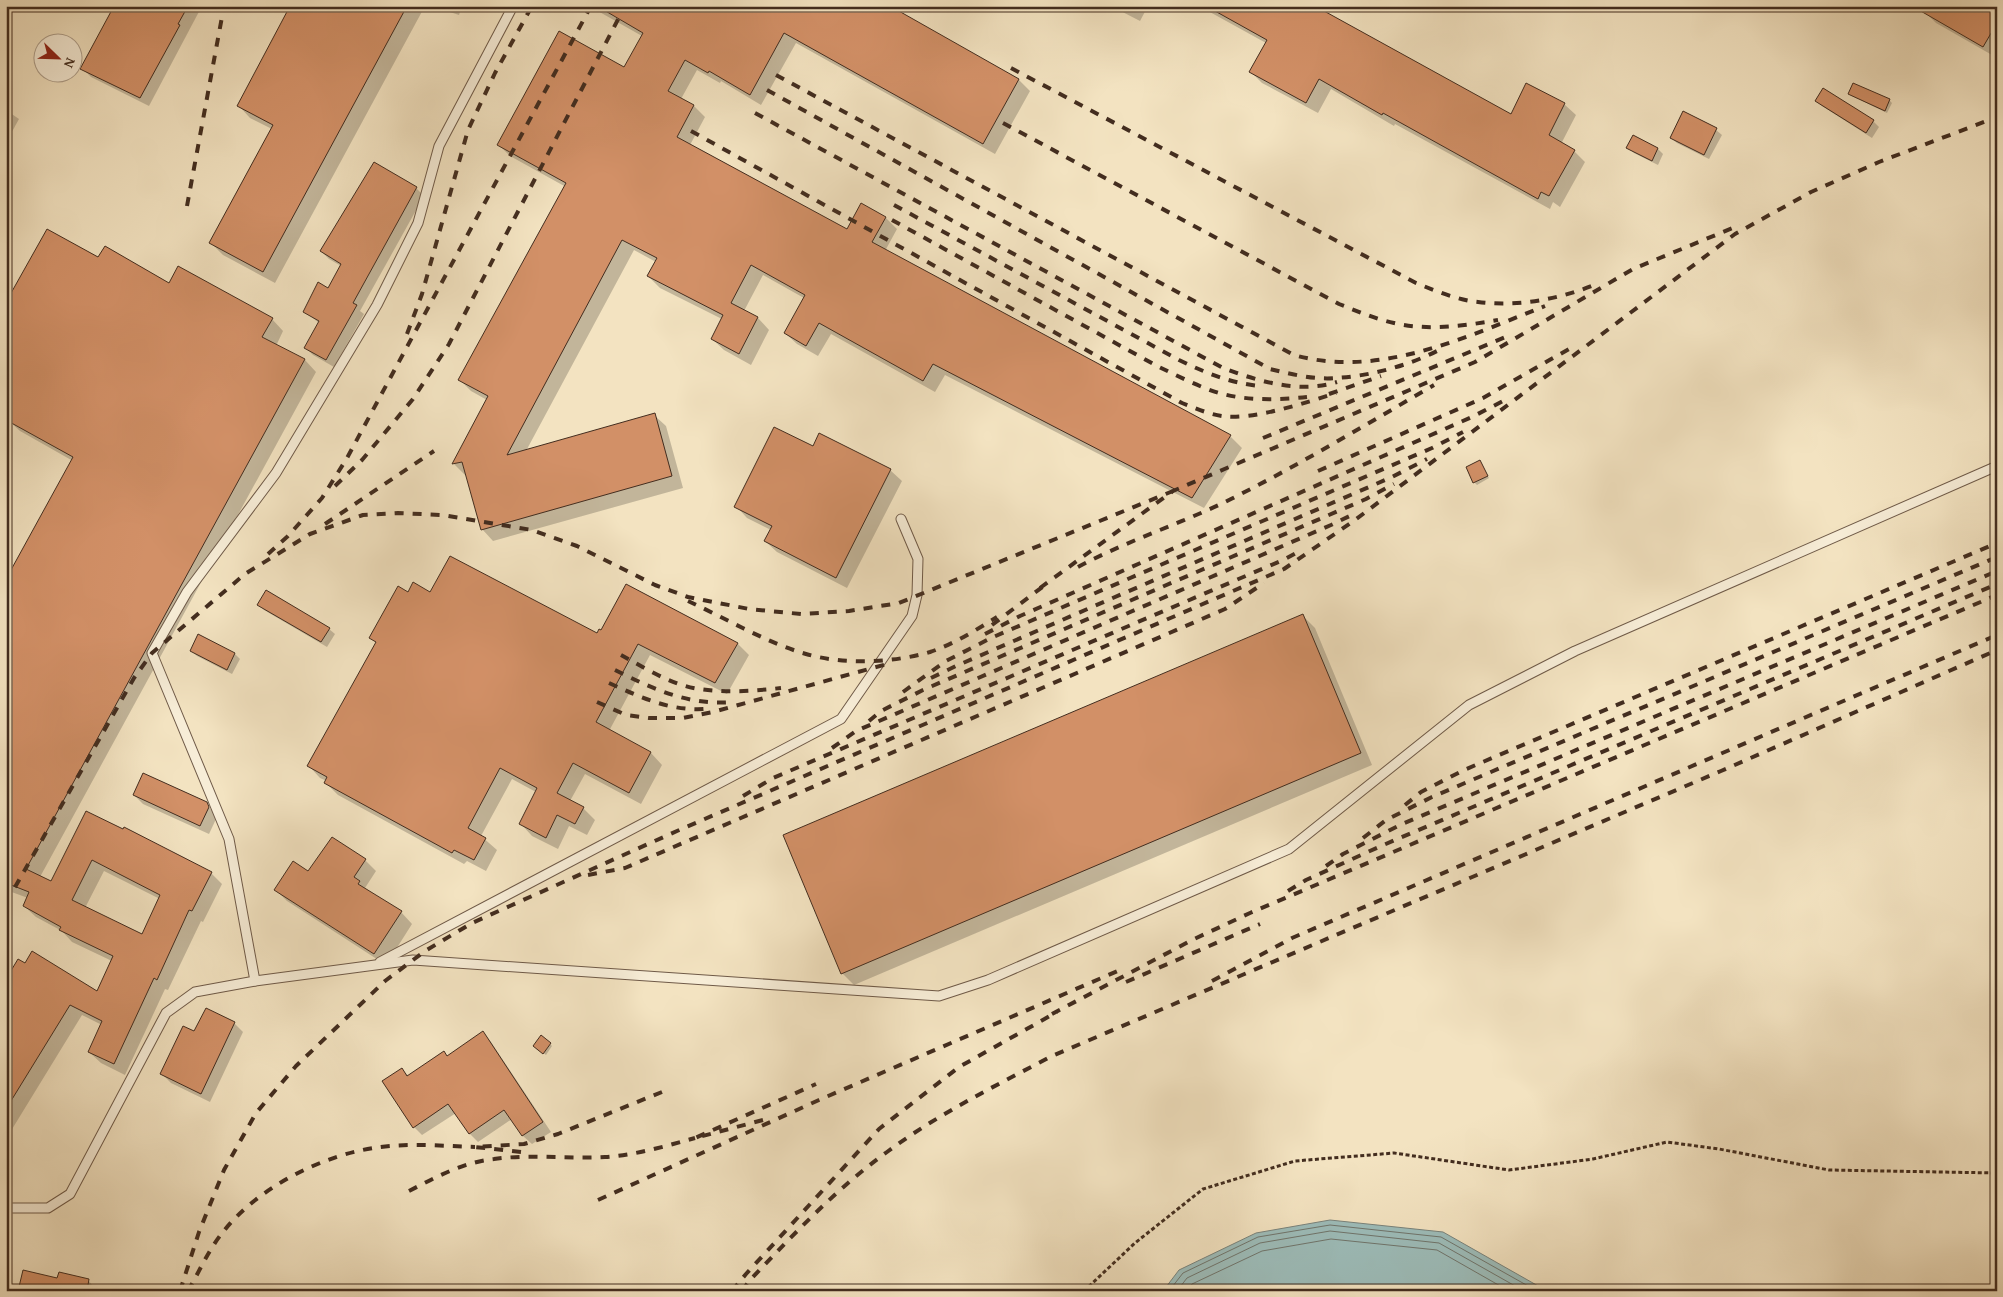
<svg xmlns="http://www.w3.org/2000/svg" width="2003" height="1297" font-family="'Gentium Book Plus',serif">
  <rect width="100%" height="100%" fill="#f3e3c1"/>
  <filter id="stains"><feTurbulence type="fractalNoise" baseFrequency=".004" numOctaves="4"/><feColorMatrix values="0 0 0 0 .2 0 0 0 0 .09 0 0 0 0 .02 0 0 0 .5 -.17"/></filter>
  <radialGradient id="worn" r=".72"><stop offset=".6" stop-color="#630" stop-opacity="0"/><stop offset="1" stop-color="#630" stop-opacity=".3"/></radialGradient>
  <!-- water -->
  <path fill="#9dbdba" stroke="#79837c" d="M1330,1220L1443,1232L1547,1291H1163L1179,1270L1256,1233Z"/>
  <!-- shadow -->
  <g fill="#0003" fill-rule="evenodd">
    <path d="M116,6H202L149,106L91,77L82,68Z"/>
    <path d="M291,6H425L275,283L223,255L211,243L272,129L250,118L239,106Z"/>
    <path d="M432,6H462L459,15Z"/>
    <path d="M589,6H889L1019,80L1030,91L995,154L796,43L761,105L721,81L720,83L697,70L681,99L694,106L705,117L690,145L847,230L886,218L897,229L885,251L1230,436L1242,448L1204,508L945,375L935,392L831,334L818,356L797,344L785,333L804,298L763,275L744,311L758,318L769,330L751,365L724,350L712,339L722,319L660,288L648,276L656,262L634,250L526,451L654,415L666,426L683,488L493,541L482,529L467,474L465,475L454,464L487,400L471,391L460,380L566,187L510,156L498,144L625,69L642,36Z"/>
    <path d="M1111,6H1148L1140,21Z"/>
    <path d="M1199,6H1312L1511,116L1564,104L1576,115L1561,144L1574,151L1585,162L1560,207L1553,202L1550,209L1395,124L1394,126L1331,89L1318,113L1262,83L1251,72L1266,43Z"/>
    <path d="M1997,6V47L1992,55L1936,23L1927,14Z"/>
    <path d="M1854,85L1889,100L1892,103L1887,113L1852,96L1850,94Z"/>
    <path d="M1823,89L1873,121L1879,127L1872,138L1822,106L1816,100Z"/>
    <path d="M6,110L19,119L8,139L10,141L6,148Z"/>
    <path d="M1716,130L1722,135L1709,159L1677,143L1671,138Z"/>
    <path d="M1628,148L1658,149L1663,154L1658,165L1634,153Z"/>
    <path d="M416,188L424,196L360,311L364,314L334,367L313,355L305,347L319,323L304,311L329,289L341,266L329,259L321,251Z"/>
    <path d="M99,259L272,319L283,331L276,346L305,360L316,372L40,877L52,883L86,813L211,873L222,884L203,922L201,921L168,990L165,989L125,1075L101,1063L89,1052L102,1025L82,1015L6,1139V982L97,993L112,961L72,942L62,931L36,917L24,906L28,898L6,890V582L73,461L20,431L8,420ZM104,871L160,899L143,936L85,908Z"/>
    <path d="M813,447L890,470L902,481L847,588L777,552L765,541L771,530L747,518L736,506Z"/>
    <path d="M1480,462L1489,478L1477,485L1474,482Z"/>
    <path d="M627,586L738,644L749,655L727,694L650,655L609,731L651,753L662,765L641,804L585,774L570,801L583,808L595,820L587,835L569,826L558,849L532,836L521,824L536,792L512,779L481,836L497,850L486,871L467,861L464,864L338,795L326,783L327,781L320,778L309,766L377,644L371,638L408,593H431L597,635L601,632Z"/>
    <path d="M259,605L329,629L335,634L327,647L264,610Z"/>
    <path d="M1303,616L1315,628L1372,765L854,985L842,973Z"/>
    <path d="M191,651L235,654L240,659L232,674L197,656Z"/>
    <path d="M134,795L206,803L217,817L209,834L143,804Z"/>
    <path d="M365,860L376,871L365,888L401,912L412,924L386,965L287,901L276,890L309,873Z"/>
    <path d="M234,1023L243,1032L210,1102L171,1083L162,1074L195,1033Z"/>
    <path d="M483,1033L491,1042L551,1132L532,1144L523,1136L512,1119L478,1142L470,1134L456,1113L422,1135L414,1127L402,1070L409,1076L448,1057Z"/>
    <path d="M550,1044L552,1046L546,1055L537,1048Z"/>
    <path d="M58,1280H88L97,1291H20Z"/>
  </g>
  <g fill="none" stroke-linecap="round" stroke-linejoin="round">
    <!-- shore -->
    <g stroke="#70756c" stroke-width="1">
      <path d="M1169,1291L1183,1273L1258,1237L1330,1225L1441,1237L1537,1291"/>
      <path d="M1177,1291L1187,1278L1260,1243L1330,1231L1439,1243L1524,1291"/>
      <path d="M1187,1291L1192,1284L1262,1251L1331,1239L1437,1250L1509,1291"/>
    </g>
  </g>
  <!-- building -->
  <g fill="#d29067" stroke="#432d1f" fill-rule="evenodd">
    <path d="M114,6H188L178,24L180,25L140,98L80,69Z"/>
    <path d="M290,6H407L263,272L209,243L273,125L237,106Z"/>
    <path d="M597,6H890L1019,79L983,144L784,33L750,95L709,71L708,73L685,60L668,91L694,105L677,137L847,229L861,203L886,217L872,242L1231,435L1192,498L933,364L923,381L819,323L806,346L784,333L805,295L751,265L731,303L758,317L739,354L711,339L723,315L647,276L657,258L622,240L507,455L655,413L672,476L481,530L462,462L452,464L488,396L458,380L566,183L497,145L559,31L624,67L643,33Z"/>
    <path d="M1206,6H1315L1511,114L1526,83L1565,103L1549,135L1575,150L1549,196L1541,192L1538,199L1383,113L1382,115L1319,79L1306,103L1249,72L1267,40Z"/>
    <path d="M1912,6H1997V23L1983,47Z"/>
    <path d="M1853,83L1890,99L1885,111L1848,94Z"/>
    <path d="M1823,88L1874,120L1866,133L1815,101Z"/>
    <path d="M1683,111L1717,128L1704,155L1670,138Z"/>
    <path d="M1633,135L1658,148L1652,161L1626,148Z"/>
    <path d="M374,162L417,187L353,303L357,305L326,360L304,348L319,321L303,312L318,282L328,288L341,264L320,251Z"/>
    <path d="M47,229L98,257L105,246L169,283L178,266L273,318L262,337L305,359L26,869L51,881L86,811L123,829L124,827L212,872L192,911L189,910L157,980L154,978L114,1064L88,1052L102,1021L70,1005L6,1109V979L18,959L25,963L32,951L97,991L113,956L59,930L61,927L23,906L29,892L6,883V579L73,457L6,420V302ZM92,860L160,895L142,934L72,900Z"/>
    <path d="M774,427L813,446L819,433L891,469L836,578L764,541L772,526L734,507Z"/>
    <path d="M1480,460L1488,476L1473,483L1466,467Z"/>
    <path d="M450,556L597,633L599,629L601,630L626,584L738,643L715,683L638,644L596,722L651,752L629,793L573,763L557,793L584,807L575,824L557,815L546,838L519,824L537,788L500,768L468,828L486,838L474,860L454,850L452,853L324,783L327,777L307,766L376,642L369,638L398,586L408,592L413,582L430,592Z"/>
    <path d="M266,590L330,628L321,642L257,605Z"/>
    <path d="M1303,614L1361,753L841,974L783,835Z"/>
    <path d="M198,634L235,653L227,670L190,651Z"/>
    <path d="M143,773L207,802L209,807L200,826L133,795Z"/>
    <path d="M332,837L366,859L354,877L360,881L358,884L402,911L374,954L274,890L293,861L308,871Z"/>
    <path d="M206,1008L235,1022L201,1094L160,1074L183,1026L194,1031Z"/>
    <path d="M483,1031L543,1122L522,1136L504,1110L469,1134L448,1104L413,1128L382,1081L402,1068L407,1076L444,1051L447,1056Z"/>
    <path d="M541,1035L551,1043L543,1054L533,1046Z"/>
    <path d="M23,1270L57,1278L59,1272L89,1279L87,1291H18Z"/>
  </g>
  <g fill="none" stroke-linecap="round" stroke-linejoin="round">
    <!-- lane casing -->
    <g stroke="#6f5a48" stroke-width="11">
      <g id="lane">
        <path d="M380,962L841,719L912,616L917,595L918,559L901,519"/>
        <path d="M255,981L229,839L152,653L187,592L276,473L377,305L418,223L439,146L513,6"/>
        <path d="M6,1208H48L70,1194L166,1013L195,992L255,981L413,960L939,996L988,980L1289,849L1469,705L1575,651L1997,466"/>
      </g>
    </g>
    <!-- path -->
    <path stroke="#432d1f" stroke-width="3" stroke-dasharray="4 2.5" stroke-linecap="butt" d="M1084,1291L1135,1243L1203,1189L1295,1161L1394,1153L1509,1170L1593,1159L1667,1142L1719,1149L1829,1170L1997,1173"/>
    <!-- lane -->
    <use href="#lane" stroke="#f7edd7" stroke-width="9"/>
    <!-- rail -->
    <g stroke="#432d1f" stroke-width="4" stroke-dasharray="9 9" stroke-linecap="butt">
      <path d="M1011,68L1416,283C1436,291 1457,300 1478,302C1519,307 1561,299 1599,283"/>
      <path d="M776,75L1294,355C1379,379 1466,337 1545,306"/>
      <path d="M767,90L1270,369C1291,374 1314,380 1336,378C1370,376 1407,366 1437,351"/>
      <path d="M755,113L1223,368C1258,381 1299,394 1337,382"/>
      <path d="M1003,123L1339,304C1357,311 1375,319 1394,323C1428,331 1464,326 1498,320"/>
      <path d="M691,131L1182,403C1195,408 1208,414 1222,416C1251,421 1308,402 1336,393"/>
      <path d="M894,205L1179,360C1206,373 1230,383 1260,386"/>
      <path d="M187,206L224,6"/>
      <path d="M892,220L1159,367C1178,376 1199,387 1219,393C1247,401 1279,400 1307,397"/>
      <path d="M407,334L422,294L468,130L495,73L532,6"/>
      <path d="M1329,394L1381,376"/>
      <path d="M1263,438L1508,336"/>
      <path d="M1318,471L1483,398L1576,345"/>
      <path d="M335,486L362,460L413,399L449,344L625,6"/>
      <path d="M325,524L434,451"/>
      <path d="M268,554L288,536L322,498L347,458L591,6"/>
      <path d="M1078,567C1128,540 1181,524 1231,499C1301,464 1367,424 1434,385"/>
      <path d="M1040,588L1173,491L1475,362L1633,269L1740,225"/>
      <path d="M688,601C725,618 767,643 806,654C844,665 892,663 930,652C954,644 976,630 997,617"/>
      <path d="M992,625L1045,585"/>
      <path d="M985,634L1020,616L1472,417L1505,400"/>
      <path d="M621,655C645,668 671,685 699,689C726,693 754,691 781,688"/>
      <path d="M615,670C653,689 689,706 733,702"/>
      <path d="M931,678L956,666L1392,477L1427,459"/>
      <path d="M609,683C640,697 669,711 704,709"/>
      <path d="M903,692L946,661L991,638L1432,448L1463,432"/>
      <path d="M597,702L626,715L649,718H683L713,712L887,664"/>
      <path d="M869,721L881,711L923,690L1366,499L1394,484"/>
      <path d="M832,748L856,731L1331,525L1356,513"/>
      <path d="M743,796L773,778L1283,560L1296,553"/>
      <path d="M1405,805L1421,792L1464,770L1997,543"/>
      <path d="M1363,838L1386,820L1432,797L1997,557"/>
      <path d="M1326,866L1343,854L1400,825L1997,571"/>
      <path d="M588,875L625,868L1225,609L1264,583"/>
      <path d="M1288,891L1306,880L1381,846L1997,584"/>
      <path d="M6,903L134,678L152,653L245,574L310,534L363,515L398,513L442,515L532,530L577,546L655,585L688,597L749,609L801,614L849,611L899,603L1173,491"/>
      <path d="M1212,981L1292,938L1997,635"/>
      <path d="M1126,982L1260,924"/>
      <path d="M1052,1014L1192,940L1250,913L1997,595"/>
      <path d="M763,1120L695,1138L816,1084"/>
      <path d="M521,1152L475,1147L524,1144L558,1134L662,1092"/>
      <path d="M409,1191C436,1177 464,1162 494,1159C531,1154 568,1159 605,1157C636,1155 666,1146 695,1138"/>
      <path d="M598,1200L819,1100L1120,970"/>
      <path d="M180,1291L199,1232L224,1170L256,1113L296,1066L339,1025L385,981L425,951L472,923L677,831L1284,569L1355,520L1735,234L1811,192L1879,162L1997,117"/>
      <path d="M188,1291C199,1272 209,1249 223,1232C258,1187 324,1154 380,1147C412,1143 444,1146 475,1147"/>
      <path d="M732,1291L746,1274L879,1129L959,1067L1057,1012"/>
      <path d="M742,1291L750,1280C793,1235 836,1189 887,1152C938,1114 995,1086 1052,1056L1721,771L1997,650"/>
    </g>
  </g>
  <!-- margin -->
  <rect width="2003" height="1297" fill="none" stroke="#f3e3c1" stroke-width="25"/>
  <rect x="8" y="8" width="1988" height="1282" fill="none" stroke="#432d1f" stroke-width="2.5"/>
  <rect x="12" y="12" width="1978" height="1272" fill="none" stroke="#432d1f"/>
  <!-- north arrow -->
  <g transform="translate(58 58) rotate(113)"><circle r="24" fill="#f7edd7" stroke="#afa08d"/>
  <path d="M0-4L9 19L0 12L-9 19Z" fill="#8f2418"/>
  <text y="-8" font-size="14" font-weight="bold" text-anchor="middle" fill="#432d1f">N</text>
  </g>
  <rect width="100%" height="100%" filter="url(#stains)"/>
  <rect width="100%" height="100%" fill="url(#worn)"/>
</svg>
